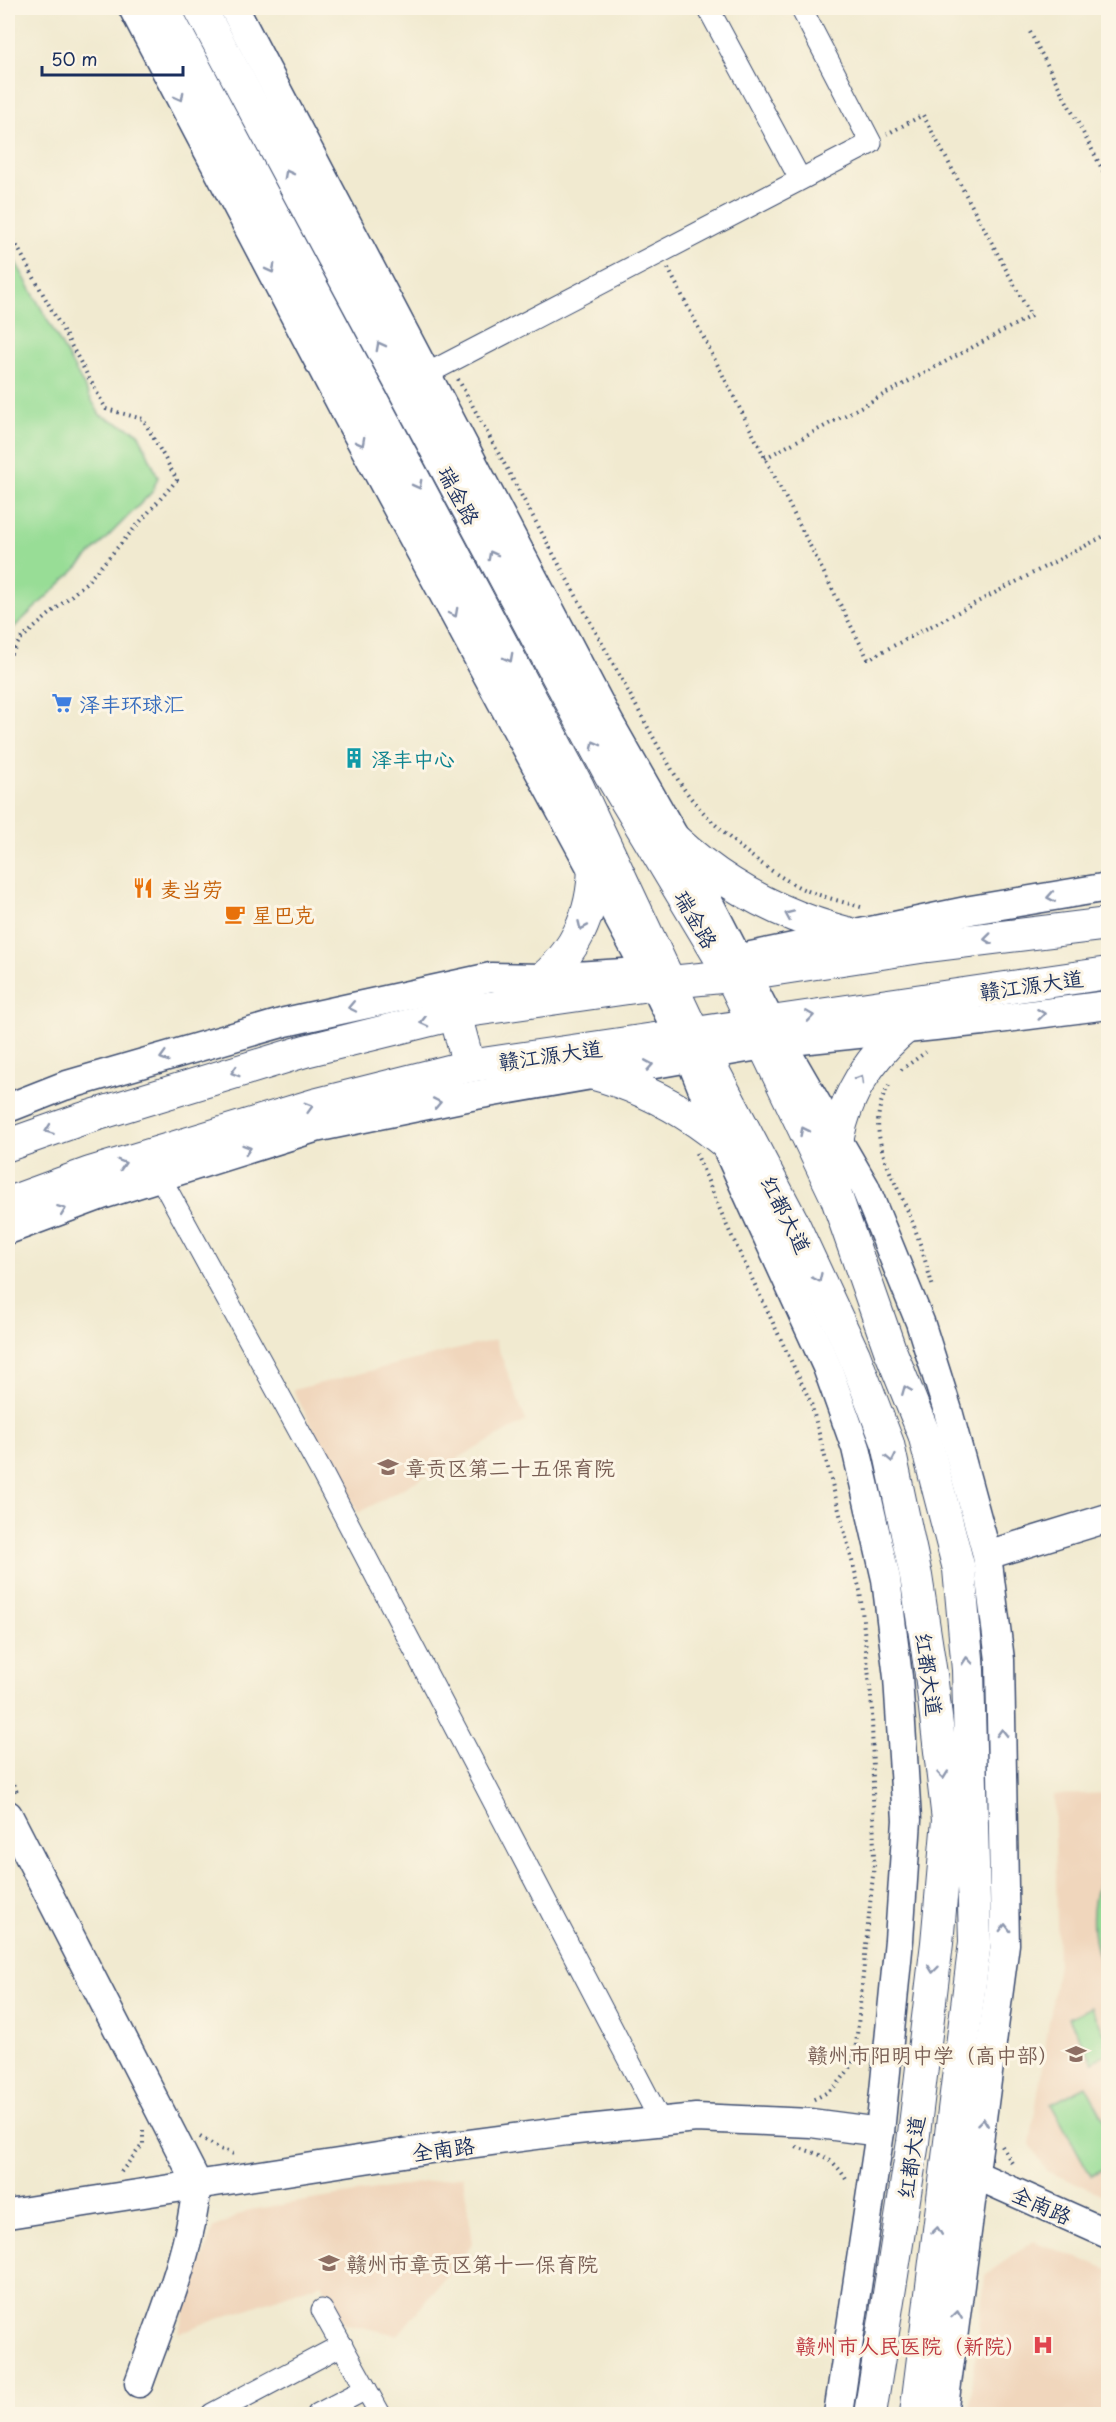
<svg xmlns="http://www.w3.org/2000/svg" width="1116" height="2422" font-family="'Playpen Sans','LXGW WenKai TC',sans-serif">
  <rect width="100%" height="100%" fill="#fcf5e5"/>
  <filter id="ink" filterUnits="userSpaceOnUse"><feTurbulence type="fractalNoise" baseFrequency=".0167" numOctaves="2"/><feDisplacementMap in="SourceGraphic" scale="12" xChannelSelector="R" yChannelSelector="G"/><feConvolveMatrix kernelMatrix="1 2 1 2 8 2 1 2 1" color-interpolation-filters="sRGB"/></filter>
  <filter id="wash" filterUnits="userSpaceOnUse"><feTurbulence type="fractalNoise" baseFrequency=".008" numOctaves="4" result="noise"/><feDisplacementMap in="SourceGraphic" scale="24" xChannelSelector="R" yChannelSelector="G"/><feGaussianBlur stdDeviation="1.35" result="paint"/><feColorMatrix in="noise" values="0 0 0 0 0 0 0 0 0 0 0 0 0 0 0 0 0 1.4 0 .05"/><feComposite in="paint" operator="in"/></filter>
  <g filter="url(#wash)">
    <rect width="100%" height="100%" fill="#f1ead0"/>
    <!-- built -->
    <g fill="#f0d6bc">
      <path d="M495,1340L526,1421L358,1513L293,1390Z"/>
      <path d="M1108,1793V2197L1047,2171L1030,2144L1058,1965L1054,1795Z"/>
      <path d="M463,2176L473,2243L398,2335L344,2323L321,2283L178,2333L213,2228L250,2210Z"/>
      <path d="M1033,2241L1108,2269V2414H969L985,2275Z"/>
    </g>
    <!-- green -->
    <g fill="#98dd96" stroke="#5a867a" stroke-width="1.5">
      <path d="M8,248L100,415L138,432L158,477L152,492L71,574L8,633Z"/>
      <path d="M1108,1854V1980C1085,1936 1090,1898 1108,1854Z"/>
      <path d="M1091,2007L1108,2040V2053L1093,2062L1069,2018Z"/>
      <path d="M1086,2086L1108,2127V2166L1091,2176L1051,2104Z"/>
    </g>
  </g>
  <g filter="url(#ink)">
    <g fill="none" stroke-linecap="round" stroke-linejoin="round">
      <!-- street casing -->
      <g stroke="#3b4b6f" stroke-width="23">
        <g id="street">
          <path d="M708,8L800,179"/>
          <path d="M415,380L871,143L801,8"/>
          <path d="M160,1177L321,1471L661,2122"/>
          <path d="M322,2310L380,2414"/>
          <path d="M212,2414L342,2345"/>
          <path d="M318,2414L366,2389"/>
        </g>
      </g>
      <!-- secondary casing -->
      <g stroke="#3b4b6f" stroke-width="31">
        <g id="secondary">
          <path d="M133,8L349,419L654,984L690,1058L724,1142L827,1367L856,1448L886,1579L898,1677L907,1820L899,1940L880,2132L838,2414"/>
          <path d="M234,8L610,724L679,845L781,1042L865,1187L920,1322L948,1411L987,1555L1000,1660L1005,1944L943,2414"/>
          <path d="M722,962L971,910L1108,887"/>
          <path d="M8,1108L64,1086L285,1022L491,977L543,978L655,971"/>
          <path d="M8,1230L102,1195L315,1128L476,1095L781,1042L983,1021L1108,1005"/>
          <path d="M987,1555L1108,1518"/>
          <path d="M8,1815L197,2183C191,2253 162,2318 139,2383"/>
          <path d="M976,2175L1108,2234"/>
          <path d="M8,2214L423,2150L567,2131L696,2118L811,2123L880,2132"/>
        </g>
      </g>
      <!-- primary casing -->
      <g stroke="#3b4b6f" stroke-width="34">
        <g id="primary">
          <path d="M163,8L578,787L693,1032L792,1221L854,1355L888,1444L916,1576L931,1674L948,1820L937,1943L913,2142L870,2414"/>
          <path d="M200,8L610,774L731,976L836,1196L890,1350L924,1434L959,1569L968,1670L975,1942L916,2414"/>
          <path d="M649,813C713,886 798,927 893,943"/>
          <path d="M507,1001C575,969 603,907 591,834"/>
          <path d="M455,1014L469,1066"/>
          <path d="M545,1064C627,1075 697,1111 755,1171"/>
          <path d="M8,1145L82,1119L305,1051L467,1011L670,982L731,976L927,946L1108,924"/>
          <path d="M835,1188C829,1108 873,1039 944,1003"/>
          <path d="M8,1203L90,1173L314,1105L469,1066L1108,973"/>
        </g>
      </g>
      <!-- path -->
      <g stroke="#3b4b6f" stroke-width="4" stroke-dasharray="1.5 4.5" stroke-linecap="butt">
        <path d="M1030,32L1108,180"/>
        <path d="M8,230L106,409L143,419L177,480L87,582L21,639L8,658"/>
        <path d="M668,268L868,659L1108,534"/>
        <path d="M458,379L658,746C667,760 675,776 684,789C710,825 763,870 803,889C822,897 844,902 864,908"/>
        <path d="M1108,388L1105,389L1108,396"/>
        <path d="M765,458L1031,316L923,115L887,134"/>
        <path d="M901,1070L926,1052"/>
        <path d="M889,1085C859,1135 899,1182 915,1229C922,1248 927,1268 933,1287"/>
        <path d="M696,1153L727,1226L811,1403L860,1591L872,1707L874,1865L855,2055C847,2077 834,2091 812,2100"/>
        <path d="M8,1774L18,1794"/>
        <path d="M200,2137L220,2149L236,2155"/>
        <path d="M1002,2146L1013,2165"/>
        <path d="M796,2147C822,2155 834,2157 848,2183"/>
        <path d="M121,2172L143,2144V2130"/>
      </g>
      <!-- street -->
      <use href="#street" stroke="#fff" stroke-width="21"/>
      <!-- secondary -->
      <use href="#secondary" stroke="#fff" stroke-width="28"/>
      <!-- primary -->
      <use href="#primary" stroke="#fff" stroke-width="32"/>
    </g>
    <!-- one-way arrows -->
    <defs><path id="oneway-chevron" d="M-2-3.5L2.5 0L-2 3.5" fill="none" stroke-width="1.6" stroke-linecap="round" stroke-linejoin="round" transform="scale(1.5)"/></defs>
    <g stroke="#8d97ae">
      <use href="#oneway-chevron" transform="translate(180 97) rotate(62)"/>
      <use href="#oneway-chevron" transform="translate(288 174) rotate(-118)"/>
      <use href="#oneway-chevron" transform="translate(271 269) rotate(62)"/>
      <use href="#oneway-chevron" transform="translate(380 346) rotate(-118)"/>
      <use href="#oneway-chevron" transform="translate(361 442) rotate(62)"/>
      <use href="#oneway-chevron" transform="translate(418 485) rotate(62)"/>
      <use href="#oneway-chevron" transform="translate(492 555) rotate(-118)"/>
      <use href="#oneway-chevron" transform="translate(454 613) rotate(62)"/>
      <use href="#oneway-chevron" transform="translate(509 658) rotate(62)"/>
      <use href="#oneway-chevron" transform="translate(595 745) rotate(-118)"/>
      <use href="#oneway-chevron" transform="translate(1051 897) rotate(170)"/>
      <use href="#oneway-chevron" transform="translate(789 915) rotate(-156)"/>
      <use href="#oneway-chevron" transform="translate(582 926) rotate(114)"/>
      <use href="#oneway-chevron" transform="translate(988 939) rotate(173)"/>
      <use href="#oneway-chevron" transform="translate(352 1007) rotate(168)"/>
      <use href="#oneway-chevron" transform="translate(1041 1014) rotate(-7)"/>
      <use href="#oneway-chevron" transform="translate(810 1016) rotate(-8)"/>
      <use href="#oneway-chevron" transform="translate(424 1022) rotate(166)"/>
      <use href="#oneway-chevron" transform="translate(164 1057) rotate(164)"/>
      <use href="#oneway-chevron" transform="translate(649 1065) rotate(-10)"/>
      <use href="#oneway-chevron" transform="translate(235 1072) rotate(163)"/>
      <use href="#oneway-chevron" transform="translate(860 1079) rotate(-60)"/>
      <use href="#oneway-chevron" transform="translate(437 1103) rotate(-11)"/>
      <use href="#oneway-chevron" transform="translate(309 1107) rotate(-16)"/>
      <use href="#oneway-chevron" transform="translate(49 1130) rotate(160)"/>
      <use href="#oneway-chevron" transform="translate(804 1131) rotate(-116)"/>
      <use href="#oneway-chevron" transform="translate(247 1149) rotate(-18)"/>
      <use href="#oneway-chevron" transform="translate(122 1164) rotate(-17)"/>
      <use href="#oneway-chevron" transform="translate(62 1210) rotate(-21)"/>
      <use href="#oneway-chevron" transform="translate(818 1278) rotate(65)"/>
      <use href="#oneway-chevron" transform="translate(906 1390) rotate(-112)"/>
      <use href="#oneway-chevron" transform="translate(891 1458) rotate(78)"/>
      <use href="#oneway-chevron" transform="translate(967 1661) rotate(-95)"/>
      <use href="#oneway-chevron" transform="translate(1002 1733) rotate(-91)"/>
      <use href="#oneway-chevron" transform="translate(943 1775) rotate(84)"/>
      <use href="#oneway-chevron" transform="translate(1005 1928) rotate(-90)"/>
      <use href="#oneway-chevron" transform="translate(933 1969) rotate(97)"/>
      <use href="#oneway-chevron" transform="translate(983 2122) rotate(-83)"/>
      <use href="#oneway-chevron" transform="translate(937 2231) rotate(-83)"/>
      <use href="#oneway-chevron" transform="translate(957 2315) rotate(-82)"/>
    </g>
  </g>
  <!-- icons -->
  <defs>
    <g id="supermarket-bare" transform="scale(1.62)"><path d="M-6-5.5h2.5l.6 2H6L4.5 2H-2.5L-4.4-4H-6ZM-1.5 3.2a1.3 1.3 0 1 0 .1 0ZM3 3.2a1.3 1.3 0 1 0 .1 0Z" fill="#3f7fe0" stroke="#fcf5e5" stroke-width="2.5" paint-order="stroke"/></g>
    <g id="building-bare" transform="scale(1.62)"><path d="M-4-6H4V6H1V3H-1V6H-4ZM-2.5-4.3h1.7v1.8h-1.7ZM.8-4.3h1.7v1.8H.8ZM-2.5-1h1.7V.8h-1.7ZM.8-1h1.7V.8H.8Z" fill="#0f9aa8" stroke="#fcf5e5" stroke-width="2.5" paint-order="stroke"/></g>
    <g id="restaurant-bare" transform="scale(1.62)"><path d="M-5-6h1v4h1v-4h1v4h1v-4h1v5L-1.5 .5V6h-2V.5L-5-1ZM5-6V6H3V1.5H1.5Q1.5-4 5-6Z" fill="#e8710a" stroke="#fcf5e5" stroke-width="2.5" paint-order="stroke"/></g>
    <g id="cafe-bare" transform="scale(1.62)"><path d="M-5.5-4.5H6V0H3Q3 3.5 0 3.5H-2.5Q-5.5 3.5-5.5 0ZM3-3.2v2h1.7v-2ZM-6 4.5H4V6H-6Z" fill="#e8710a" stroke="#fcf5e5" stroke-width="2.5" paint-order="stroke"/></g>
    <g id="school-bare" transform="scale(1.62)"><path d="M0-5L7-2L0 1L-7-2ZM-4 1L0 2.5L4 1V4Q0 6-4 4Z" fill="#8d6e63" stroke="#fcf5e5" stroke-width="2.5" paint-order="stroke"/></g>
    <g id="hospital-bare" transform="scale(1.62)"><path d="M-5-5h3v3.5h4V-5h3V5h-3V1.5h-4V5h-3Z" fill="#e0444e" stroke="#fcf5e5" stroke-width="2.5" paint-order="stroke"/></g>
  </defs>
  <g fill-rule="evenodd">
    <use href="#supermarket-bare" x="62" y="703"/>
    <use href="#building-bare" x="354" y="758"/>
    <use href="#restaurant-bare" x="143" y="888"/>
    <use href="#cafe-bare" x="235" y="914"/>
    <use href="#school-bare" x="388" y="1467"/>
    <use href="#school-bare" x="1076" y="2054"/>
    <use href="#school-bare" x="329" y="2263"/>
    <use href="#hospital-bare" x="1043" y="2345"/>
  </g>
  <g text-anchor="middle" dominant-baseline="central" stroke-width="6" stroke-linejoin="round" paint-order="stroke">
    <!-- street labels -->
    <g font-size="21" fill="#1b2f5e" stroke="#fcf5e5">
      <text transform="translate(460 495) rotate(62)">瑞金路</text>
      <text transform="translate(697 919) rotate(60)">瑞金路</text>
      <text transform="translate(1031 984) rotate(-8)">赣江源大道</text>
      <text transform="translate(550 1054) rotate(-8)">赣江源大道</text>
      <text transform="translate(787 1214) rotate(63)">红都大道</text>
      <text transform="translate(930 1674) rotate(82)">红都大道</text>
      <text transform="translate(443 2148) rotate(-8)">全南路</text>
      <text transform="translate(910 2157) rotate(-82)">红都大道</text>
      <text transform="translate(1042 2204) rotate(24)">全南路</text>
    </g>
    <!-- shop labels -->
    <g font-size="21" fill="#366cbe" stroke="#fcf5e5" text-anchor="start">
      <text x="79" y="703">泽丰环球汇</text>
    </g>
    <!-- culture labels -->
    <g font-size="21" fill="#0d838f" stroke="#fcf5e5" text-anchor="start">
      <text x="371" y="758">泽丰中心</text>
    </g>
    <!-- food labels -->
    <g font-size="21" fill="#c56008" stroke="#fcf5e5" text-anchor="start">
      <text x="160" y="888">麦当劳</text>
      <text x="252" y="914">星巴克</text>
    </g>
    <!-- education labels -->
    <g font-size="21" fill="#785e54" stroke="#fcf5e5" text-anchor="start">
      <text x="405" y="1467">章贡区第二十五保育院</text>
      <text x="1059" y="2054" text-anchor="end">赣州市阳明中学（高中部）</text>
      <text x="346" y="2263">赣州市章贡区第十一保育院</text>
    </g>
    <!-- health labels -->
    <g font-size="21" fill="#be3a42" stroke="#fcf5e5" text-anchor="end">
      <text x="1026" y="2345">赣州市人民医院（新院）</text>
    </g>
  </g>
  <!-- margin -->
  <rect width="1116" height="2422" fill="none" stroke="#fcf5e5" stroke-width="30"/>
  <!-- scale -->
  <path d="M42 66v9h141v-9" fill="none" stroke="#1b2f5e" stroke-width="3"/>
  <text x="51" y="66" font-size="18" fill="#1b2f5e" stroke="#fcf5e5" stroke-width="4.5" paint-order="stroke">50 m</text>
</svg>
